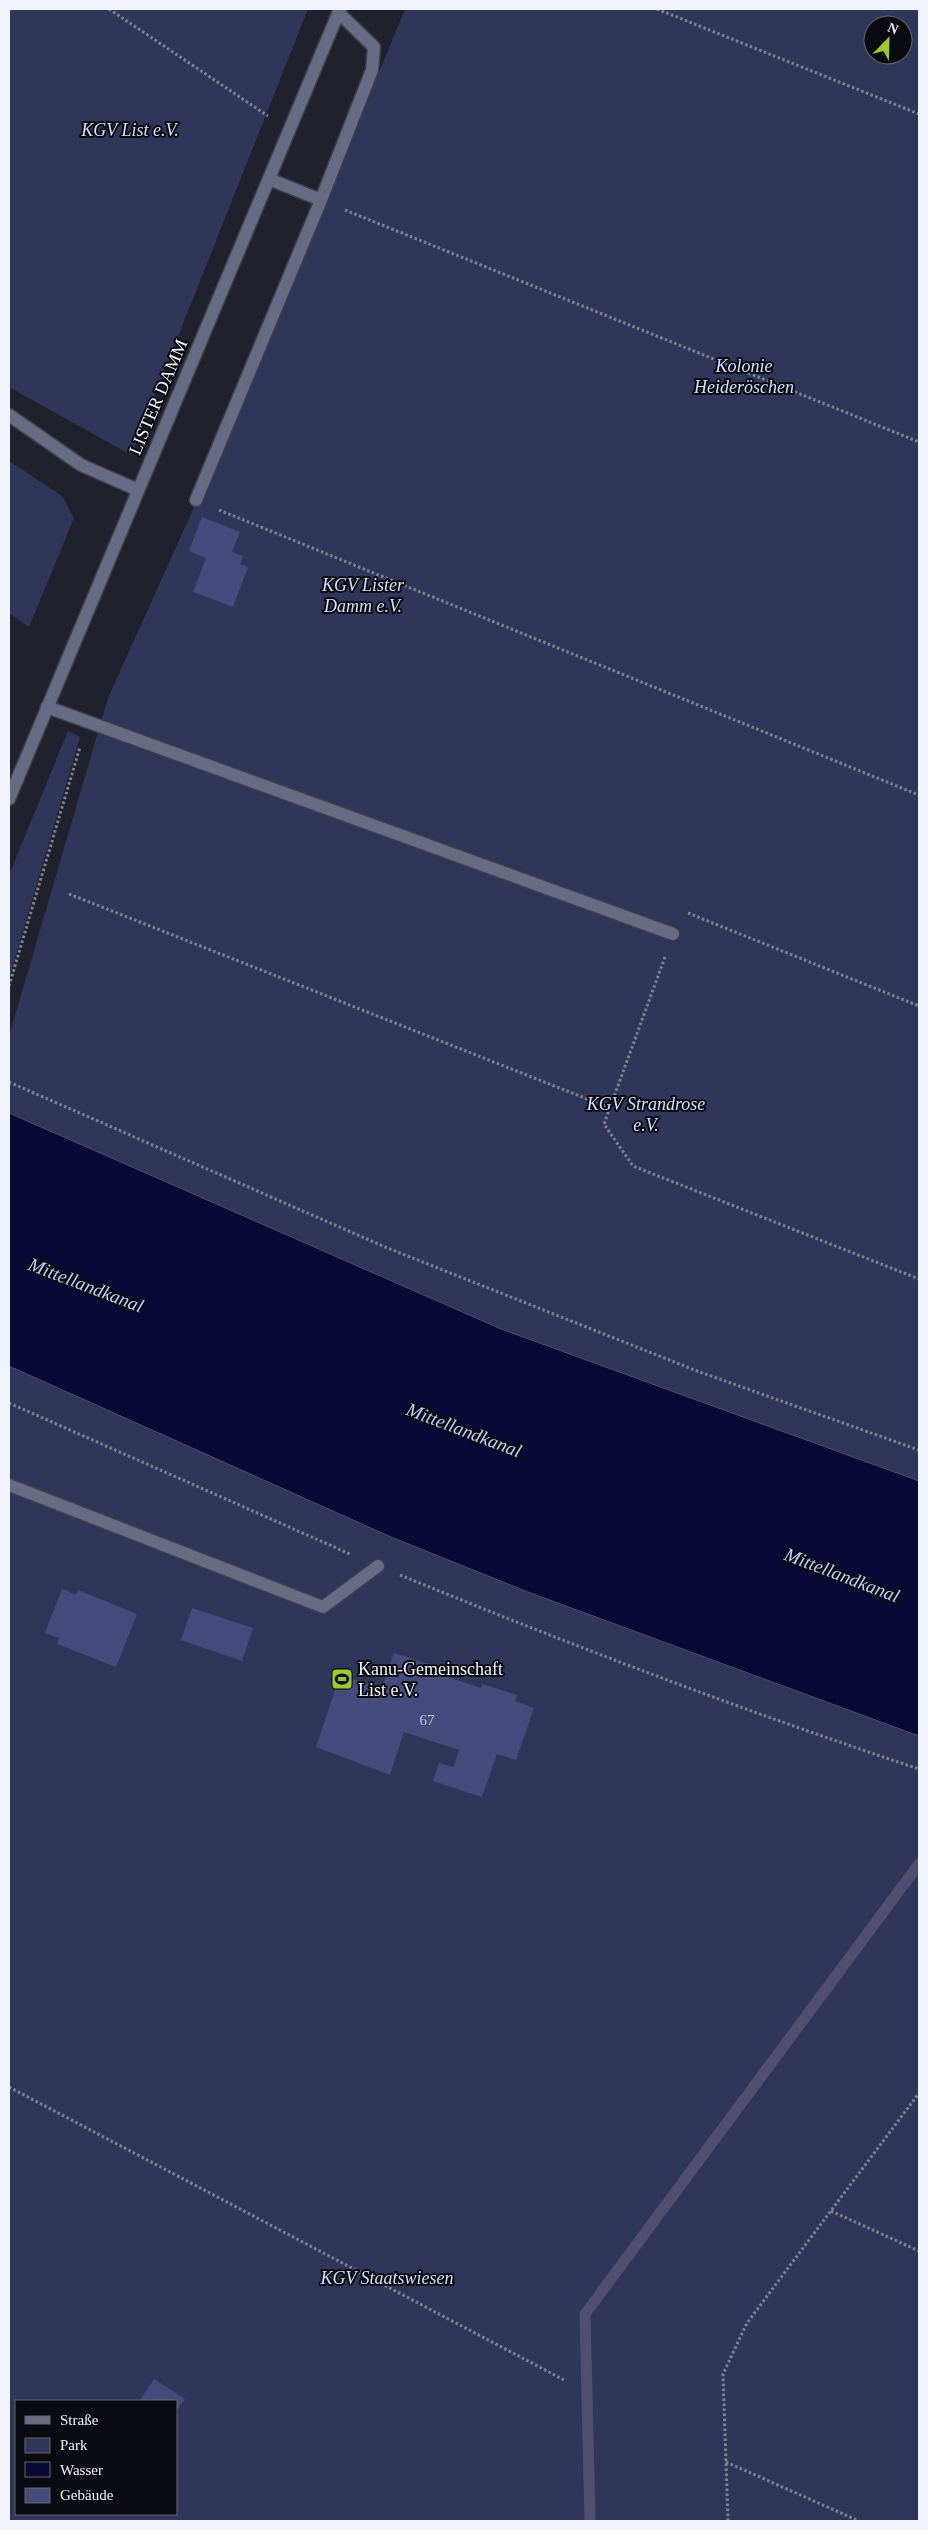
<svg xmlns="http://www.w3.org/2000/svg" width="928" height="2530" font-family="Georgia,serif">
  <rect width="100%" height="100%" fill="#1f212d"/>
  <!-- green -->
  <g fill="#303659" fill-rule="evenodd">
    <path d="M9,9H308L131,455L9,387Z"/>
    <path d="M405,9H919V1481L501,1329L9,1113V1036L108,698L264,352ZM873,25H903V55H873Z"/>
    <path d="M9,461L62,496L74,518L29,627L9,613Z"/>
    <path d="M68,731L80,737L9,979V875Z"/>
    <path d="M9,1365L528,1592L919,1736V2521H9ZM16,2401H176V2514H16Z"/>
  </g>
  <!-- water -->
  <path fill="#0a0835" stroke="#504f71" d="M9,1113L501,1329L919,1481V1736L528,1592L391,1537L9,1366Z"/>
  <g fill="none" stroke-linecap="round" stroke-linejoin="round">
    <!-- stream -->
    <path stroke="#504f71" stroke-width="11" d="M590,2521L585,2314L919,1864"/>
  </g>
  <!-- building -->
  <g fill="#444c7e">
    <path d="M202,517L240,532L232,552L243,556L240,564L248,567L233,607L193,592L206,558L189,551Z"/>
    <path d="M62,1589L76,1595L78,1590L137,1614L116,1667L57,1644L59,1638L45,1633Z"/>
    <path d="M192,1608L253,1628L242,1661L181,1640Z"/>
    <path d="M394,1653L429,1664L427,1670L481,1688L482,1684L517,1695L515,1701L534,1708L516,1760L497,1754L482,1797L433,1781L439,1763L453,1767L459,1750L404,1732L390,1775L316,1747L340,1675L382,1688Z"/>
    <path d="M154,2379L185,2399L176,2412V2401H144L141,2399Z"/>
  </g>
  <g fill="none" stroke-linecap="round" stroke-linejoin="round">
    <!-- lane casing -->
    <g stroke="#3d3f4a" stroke-width="15">
      <g id="lane">
        <path d="M269,179L321,200"/>
        <path d="M196,500L321,200L372,70L374,47L339,13"/>
        <path d="M47,707L673,934"/>
        <path d="M9,1485L323,1607L378,1566"/>
      </g>
    </g>
    <!-- street casing -->
    <g stroke="#3d3f4a" stroke-width="15">
      <g id="street">
        <path d="M9,415L81,465L138,490"/>
        <path d="M9,799L340,9"/>
      </g>
    </g>
    <!-- path -->
    <g stroke="#82848f" stroke-width="3" stroke-dasharray="2.5 2.5" stroke-linecap="butt">
      <path d="M109,9L268,116"/>
      <path d="M657,9L919,114"/>
      <path d="M345,210L919,442"/>
      <path d="M219,510L919,795"/>
      <path d="M69,894L610,1108"/>
      <path d="M688,913L919,1006"/>
      <path d="M665,957L604,1124L633,1166L919,1279"/>
      <path d="M9,986L80,747"/>
      <path d="M9,1082L385,1247L697,1371L919,1450"/>
      <path d="M9,1403L350,1554"/>
      <path d="M400,1575C571,1645 744,1711 919,1769"/>
      <path d="M9,2087L566,2381"/>
      <path d="M831,2211L919,2251"/>
      <path d="M726,2462L859,2521"/>
      <path d="M728,2521L723,2374L747,2323L919,2093"/>
    </g>
    <!-- lane -->
    <use href="#lane" stroke="#676c84" stroke-width="12"/>
    <!-- street -->
    <use href="#street" stroke="#676c84" stroke-width="12"/>
  </g>
  <!-- icons -->
  <defs>
    <g id="stadium-square" transform="scale(1.125)"><rect x="-9" y="-9" width="18" height="18" rx="4" fill="#9cca31" stroke="#0a0b11"/><path d="M0-5a6.5 5 0 1 0 0 10a6.5 5 0 1 0 0-10ZM-3.5-1.8h7v3.6h-7Z" fill="#111"/></g>
  </defs>
  <g fill-rule="evenodd">
    <use href="#stadium-square" x="342" y="1679"/>
  </g>
  <g text-anchor="middle" dominant-baseline="central" stroke-width="4" stroke-linejoin="round" paint-order="stroke">
    <!-- number labels -->
    <g font-size="15" fill="#c6cadd">
      <text x="427" y="1720">67</text>
    </g>
    <!-- park labels -->
    <g font-size="18" font-style="italic" fill="#d7deff" stroke="#0a0b11">
      <text x="130" y="130">KGV List e.V.</text>
      <text x="744" y="366">Kolonie<tspan x="744" dy="21">Heideröschen</tspan></text>
      <text x="363" y="585">KGV Lister<tspan x="363" dy="21">Damm e.V.</tspan></text>
      <text x="646" y="1104">KGV Strandrose<tspan x="646" dy="21">e.V.</tspan></text>
      <text x="387" y="2278">KGV Staatswiesen</text>
    </g>
    <!-- street labels -->
    <g font-size="18" fill="#f2f4fd" stroke="#0a0b11">
      <text transform="translate(158 397) rotate(-67)">LISTER DAMM</text>
    </g>
    <!-- poi labels -->
    <g font-size="18" fill="#f2f4fd" stroke="#0a0b11" text-anchor="start">
      <text x="358" y="1669">Kanu-Gemeinschaft<tspan x="358" dy="21">List e.V.</tspan></text>
    </g>
    <!-- water labels -->
    <g font-size="19" font-style="italic" fill="#c3cdfe" stroke="#0a0b11">
      <text transform="translate(86 1285) rotate(21)">Mittellandkanal</text>
      <text transform="translate(464 1430) rotate(21)">Mittellandkanal</text>
      <text transform="translate(842 1575) rotate(21)">Mittellandkanal</text>
    </g>
  </g>
  <!-- border -->
  <rect width="928" height="2530" fill="none" stroke="#f2f4fd" stroke-width="20"/>
  <!-- legend -->
  <rect x="15" y="2400" width="162" height="115" fill="#0a0b11" stroke="#67686f"/>
  <rect x="25" y="2416" width="25" height="8" fill="#676c84" stroke="#67686f"/>
  <text x="60" y="2425" font-size="15" fill="#f2f4fd">Straße</text>
  <rect x="25" y="2438" width="25" height="15" fill="#303659" stroke="#67686f"/>
  <text x="60" y="2450" font-size="15" fill="#f2f4fd">Park</text>
  <rect x="25" y="2462" width="25" height="15" fill="#0a0835" stroke="#67686f"/>
  <text x="60" y="2475" font-size="15" fill="#f2f4fd">Wasser</text>
  <rect x="25" y="2488" width="25" height="15" fill="#444c7e" stroke="#67686f"/>
  <text x="60" y="2500" font-size="15" fill="#f2f4fd">Gebäude</text>
  <!-- north arrow -->
  <g transform="translate(888 40) rotate(23)"><circle r="24" fill="#0a0b11" stroke="#67686f"/>
  <path d="M0-4L9 19L0 12L-9 19Z" fill="#9cca31"/>
  <text y="-8" font-size="14" font-weight="bold" text-anchor="middle" fill="#f2f4fd">N</text>
  </g>
</svg>
